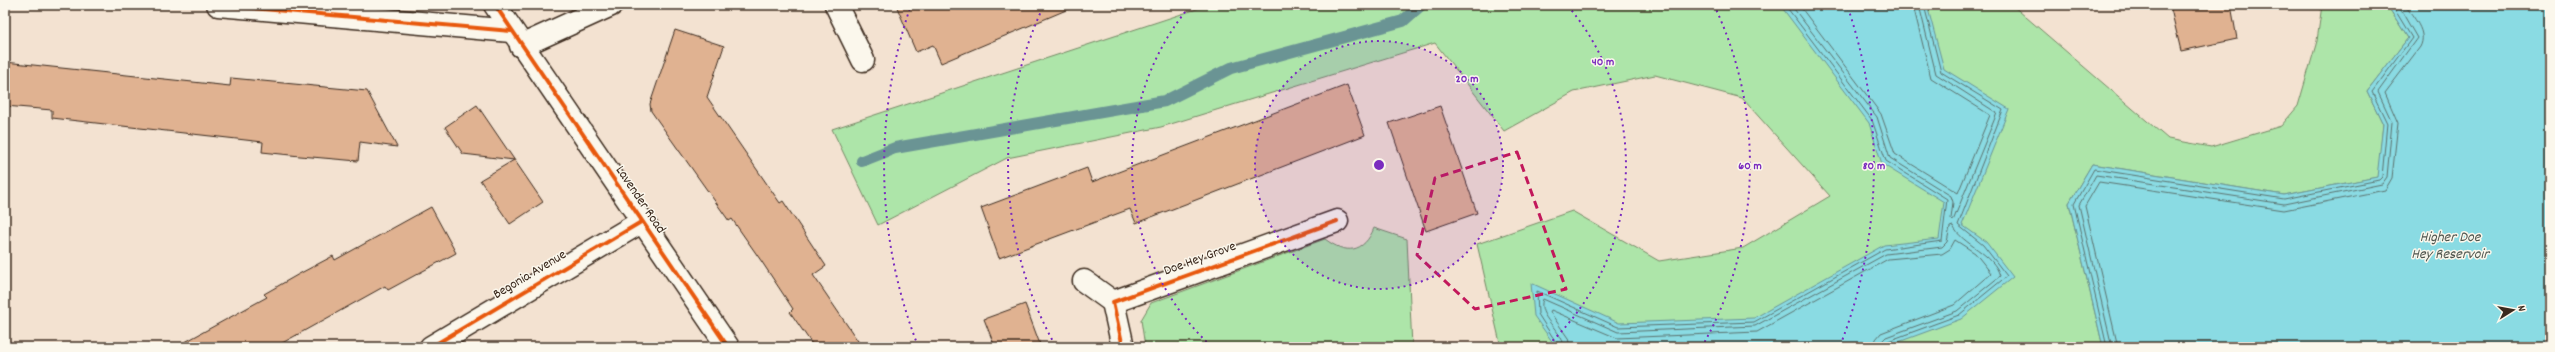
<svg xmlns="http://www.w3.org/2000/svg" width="2555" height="352" font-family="Dekko,sans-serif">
  <rect width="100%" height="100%" fill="#f3e2d1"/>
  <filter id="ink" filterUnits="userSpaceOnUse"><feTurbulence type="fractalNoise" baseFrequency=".025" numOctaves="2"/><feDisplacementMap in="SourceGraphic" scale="8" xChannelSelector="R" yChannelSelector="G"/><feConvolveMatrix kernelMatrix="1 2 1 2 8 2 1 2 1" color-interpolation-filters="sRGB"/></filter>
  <g filter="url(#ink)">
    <!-- green -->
    <g fill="#ade5a9" stroke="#748864">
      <path d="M1209,5H2012L2168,139L2211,147L2281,126L2298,106L2317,41L2322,5H2387L2408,38L2367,91L2383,124L2378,177L2284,195L2092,164L2069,203L2103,347H1501L1477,244L1572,211L1659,261L1743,248L1830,196L1742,98L1655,75L1574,92L1504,131L1435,43L1161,127L1007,158L878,225L832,129Z"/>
      <path d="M1374,228L1407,239L1412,347H1145L1141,320L1151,303L1325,239C1346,255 1364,253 1374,228Z"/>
    </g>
    <!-- water -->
    <g fill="#8adbe3" stroke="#6a9494">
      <path d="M1780,5H1927L1944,69L2009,109L1962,225L1986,242L2013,277L1961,319L1885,347H1556L1534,316L1531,283L1619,323L1754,318L1884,245L1939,239L1944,202L1882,164L1869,123Z"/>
      <path d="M2387,5H2550V347H2103L2069,203L2092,164L2284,195L2377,177L2383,124L2367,91L2408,38Z"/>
    </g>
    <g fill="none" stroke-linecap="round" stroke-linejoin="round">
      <!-- shore -->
      <g stroke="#5b716d" stroke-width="1">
        <path d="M1791,5L1877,117L1890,158L1951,196L1953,202L1951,219L1953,221L1997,113L1936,74L1919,5"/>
        <path d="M1799,5L1881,114L1895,154L1958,193L1990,115L1931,78L1913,5"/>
        <path d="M1559,347L1538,314L1537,291L1618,327L1754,322L1885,249L1942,241L1947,199L1886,161L1872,120L1785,5"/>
        <path d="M1564,347C1563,330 1536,317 1543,299L1618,332L1755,326L1886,254L1942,247L1947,242L1950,227L1953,226C1962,245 1994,253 2000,276L1957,311L1886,337L1882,341L1880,347"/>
        <path d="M1570,347L1568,338L1550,312L1551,310L1617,338L1757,332L1888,259L1942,254L1950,249L1955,240L1975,253L1991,273L1954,305L1881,333L1876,339L1874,347"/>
        <path d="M1885,347L1888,341L1959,315L2007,276L1983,245L1958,225L2003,110L1941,72L1924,5"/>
        <path d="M2107,347L2074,204L2094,169L2284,199L2379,180L2382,177L2387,123L2372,92L2412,38L2392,5"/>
        <path d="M2112,347L2079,205L2096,175L2284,204L2382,184L2387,177L2392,122L2378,92L2417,38L2398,5"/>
        <path d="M2118,347L2085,206L2099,182L2284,210L2385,190L2392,178L2398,123L2385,93L2420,47C2428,32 2413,17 2405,5"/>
      </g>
      <!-- stream -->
      <path stroke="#6a9494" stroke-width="12" d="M862,161L895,148L1165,101L1231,68L1403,21L1421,5"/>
    </g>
    <!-- building -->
    <g fill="#e0b291" stroke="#3b2a1e">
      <path d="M896,5H1078L941,63L933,45L916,52Z"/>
      <path d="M2170,5H2231L2237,39L2181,51Z"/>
      <path d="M675,30L724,46L707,97L780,203L783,201L826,266L813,275L862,347H814L790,312L793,309L762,262L732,219L729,221L651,111L650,104Z"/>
      <path d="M5,62L230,86L231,78L367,91L397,147L360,142L358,161L300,156L262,152L263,142L52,118V110L5,106Z"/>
      <path d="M1347,85L1365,135L1136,223L1130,209L999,258L981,208L1087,168L1092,182Z"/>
      <path d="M477,105L543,202L510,224L480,180L514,160L463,154L445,127Z"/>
      <path d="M1440,106L1477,213L1426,231L1389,123Z"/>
      <path d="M431,207L456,253L388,290L385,286L275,347H176L267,297L264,294L299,274L333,256L335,260Z"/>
      <path d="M1025,304L1041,347H995L984,319Z"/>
    </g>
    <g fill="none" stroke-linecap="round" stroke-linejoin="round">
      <!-- service casing -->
      <g stroke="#3b2a1e" stroke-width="25">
        <g id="service">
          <path d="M836,5L863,60"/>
          <path d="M521,46L611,5"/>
        </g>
      </g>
      <!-- minor casing -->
      <g stroke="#3b2a1e" stroke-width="25">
        <g id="minor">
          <path d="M218,5L511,31"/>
          <path d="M1084,281L1113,302"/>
          <path d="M431,347L641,222"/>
          <path d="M1123,347L1113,302L1337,221"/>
        </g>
      </g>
      <!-- tertiary casing -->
      <g stroke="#3b2a1e" stroke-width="25">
        <path id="tertiary" d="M495,5L728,347"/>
      </g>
      <!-- service -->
      <use href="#service" stroke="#fbf7ec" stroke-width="22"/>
      <!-- minor -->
      <use href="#minor" stroke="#fbf7ec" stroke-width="22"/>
      <!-- tertiary -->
      <use href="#tertiary" stroke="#fbf7ec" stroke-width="22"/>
      <!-- cycleway casing -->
      <g stroke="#fbf7ec" stroke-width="6">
        <g id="cycleway">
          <path d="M218,5L511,31"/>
          <path d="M495,5L728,347"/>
          <path d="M431,347L641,222"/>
          <path d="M1123,347L1113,302L1337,221"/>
        </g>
      </g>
      <!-- cycleway -->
      <use href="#cycleway" stroke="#e8590c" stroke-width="4"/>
    </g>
  </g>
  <!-- marked area -->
  <path fill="none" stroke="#c2185b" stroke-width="3" stroke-dasharray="8 5" stroke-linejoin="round" d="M1517,152L1566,289L1475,309L1417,255L1435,178Z"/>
  <!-- distance rings -->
  <circle cx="1379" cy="165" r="124" fill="#7b2cbf" fill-opacity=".12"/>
  <g fill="none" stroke="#7b2cbf" stroke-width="2" stroke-dasharray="2 4">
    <circle cx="1379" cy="165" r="124"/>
    <path d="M1211 346A247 247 0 0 1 1190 6M1568 6A247 247 0 0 1 1547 346"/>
    <path d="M1055 345A371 371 0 0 1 1044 5M1714 5A371 371 0 0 1 1703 345"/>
    <path d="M918 346A495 495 0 0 1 910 8M1848 8A495 495 0 0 1 1840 346"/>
  </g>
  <g text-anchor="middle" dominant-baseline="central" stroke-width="3" stroke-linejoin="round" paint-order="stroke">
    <!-- street labels -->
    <g font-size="14" fill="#3b2a1e" stroke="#fbf7ec">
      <text transform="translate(640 200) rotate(56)">Lavender Road</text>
      <text transform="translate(1200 259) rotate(-20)">Doe Hey Grove</text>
      <text transform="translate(530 275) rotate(-31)">Begonia Avenue</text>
    </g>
    <!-- water labels -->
    <g font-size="15" font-style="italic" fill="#4f564f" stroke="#fbf7ec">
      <text x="2450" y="238">Higher Doe<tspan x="2450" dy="17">Hey Reservoir</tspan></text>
    </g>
  </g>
  <circle cx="1379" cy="165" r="6" fill="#7b2cbf" stroke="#fbf7ec" stroke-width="2"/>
  <g font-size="12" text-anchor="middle" font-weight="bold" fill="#7b2cbf" stroke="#fbf7ec" stroke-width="3" stroke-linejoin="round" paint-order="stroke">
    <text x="1603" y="65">40 m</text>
    <text x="1467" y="82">20 m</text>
    <text x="1750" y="169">60 m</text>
    <text x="1874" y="169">80 m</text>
  </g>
  <!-- margin -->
  <rect width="2555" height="352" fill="none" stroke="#fbf7ec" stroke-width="20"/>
  <rect x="10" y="10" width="2535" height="332" fill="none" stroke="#3b2a1e" stroke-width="1.5" filter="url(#ink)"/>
  <!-- north arrow -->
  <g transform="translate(2513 310) rotate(79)" stroke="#fbf7ec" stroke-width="3" paint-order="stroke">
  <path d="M0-3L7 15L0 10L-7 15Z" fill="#3b2a1e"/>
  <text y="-6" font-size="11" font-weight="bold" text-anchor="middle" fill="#3b2a1e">N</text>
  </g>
</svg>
